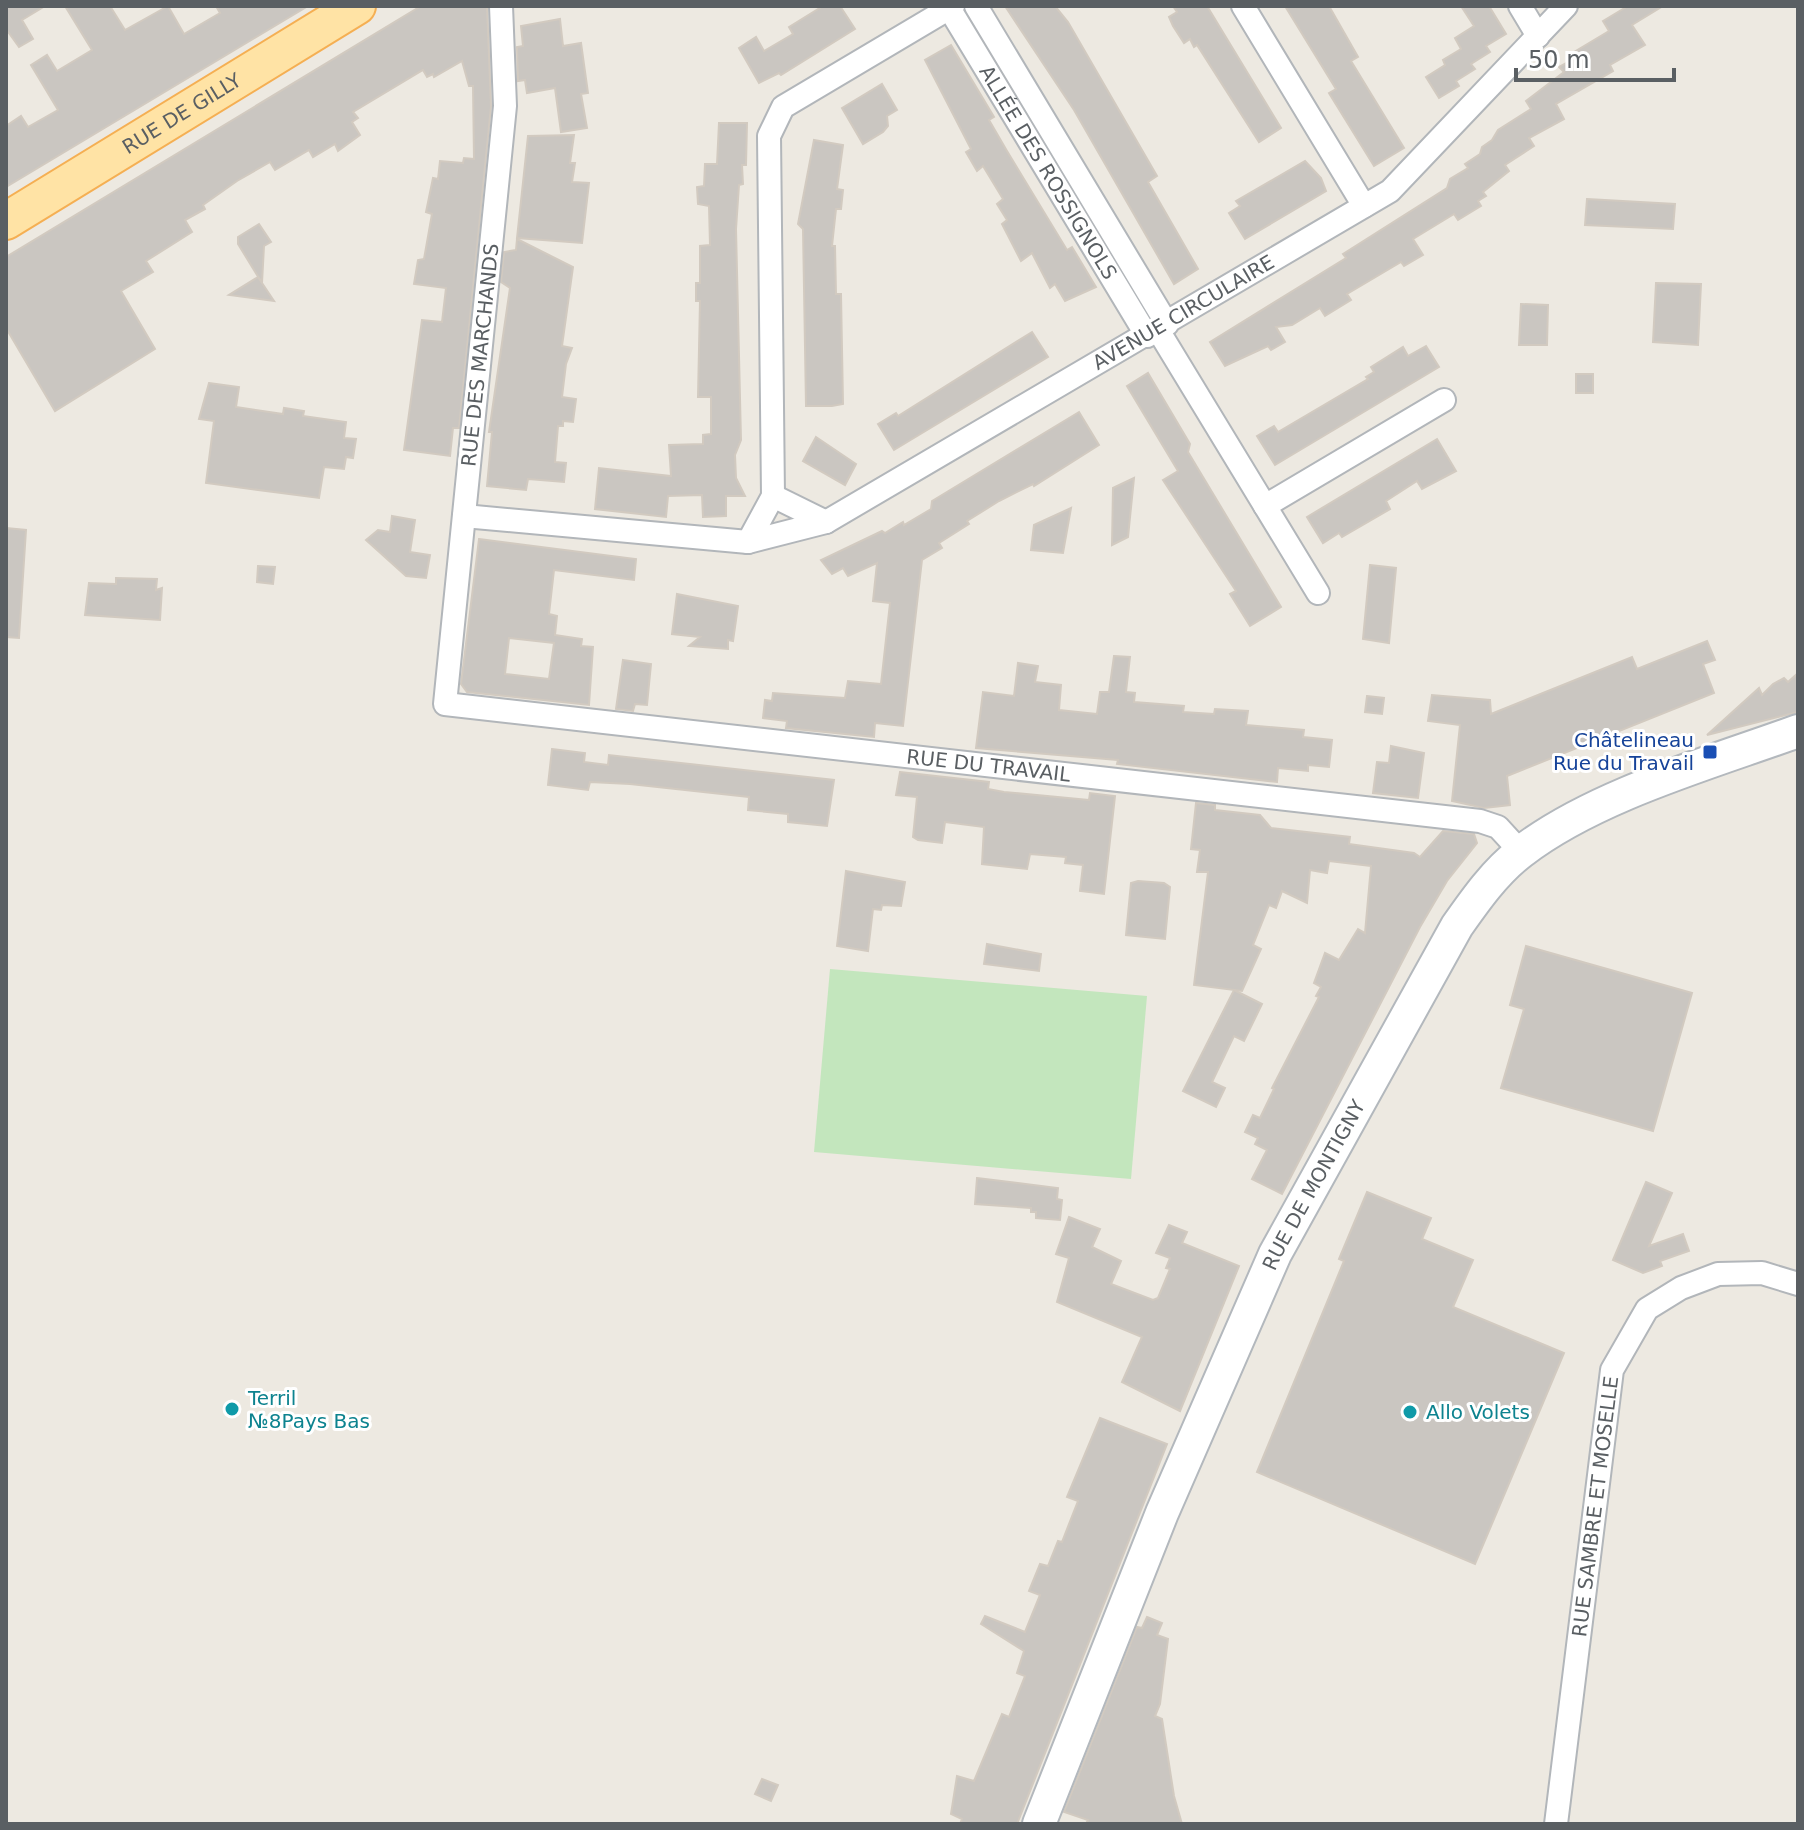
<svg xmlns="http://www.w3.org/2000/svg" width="1804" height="1830" font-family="'DejaVu Sans',sans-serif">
  <rect width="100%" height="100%" fill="#ede9e1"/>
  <!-- green -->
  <path fill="#c3e6bd" d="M830,969L1147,996L1131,1179L814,1152Z"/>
  <!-- building -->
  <g fill="#cac6c1" stroke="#d2cac0" stroke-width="2" fill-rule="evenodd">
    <path d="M6,6H45L22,20L33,39L19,47L6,29Z"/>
    <path d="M65,6H110L125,30L168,6L184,34L220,13L216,6H308L6,187V126L21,116L28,127L58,110L31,65L47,55L57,71L92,50Z"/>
    <path d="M421,6H487L491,106L459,428H453L450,456L404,450L422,320L442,322L446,288L414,284L418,260L424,259L432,214L426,212L433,178L438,179L440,161L463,163L464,158L474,159L473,86H469L462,61L434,77L433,74L427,77L423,70L353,112L358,118L352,122L360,135L338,151L335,144L313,157L309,150L275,170L270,162L237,181L203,205L205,209L185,220L192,232L146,261L153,272L121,291L155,349L55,411L6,328V257Z"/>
    <path d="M823,6H840L855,29L781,75L779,73L759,83L739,48L756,37L764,51L793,34L789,27Z"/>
    <path d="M1005,6H1055L1068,22L1157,176L1148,182L1198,269L1174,284L1074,110Z"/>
    <path d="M1173,6H1207L1281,128L1259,142L1197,45L1194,47L1190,39L1184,43L1173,26L1169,17L1177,12Z"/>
    <path d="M1285,6H1329L1358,57L1351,61L1404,148L1374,166L1329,93L1336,89Z"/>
    <path d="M1461,6H1489L1506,34L1486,46L1490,52L1471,64L1475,69L1456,81L1459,86L1439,98L1426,77L1445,65L1443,60L1461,49L1455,38L1474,26Z"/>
    <path d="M1628,6H1663L1632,25L1645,45L1610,65L1613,71L1556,104L1564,119L1529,138L1534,146L1505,165L1509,171L1483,192L1486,196L1478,201L1481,206L1458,220L1454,214L1413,239L1423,255L1404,266L1401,262L1347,294L1351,300L1325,316L1320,308L1292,325L1276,327L1285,342L1271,350L1268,346L1225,366L1210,342L1346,258L1343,254L1447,188L1450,179L1468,168L1465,164L1480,154L1482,147L1492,140L1498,130L1531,109L1526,101L1564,72L1559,67L1577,57L1574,52L1609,31L1603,21Z"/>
    <path d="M560,19L563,46L581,43L588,93L581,94L587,128L561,132L555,88L527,93L525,80L518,81L517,47L523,46L521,26Z"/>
    <path d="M951,45L994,117L989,120L1007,151L1067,250L1072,247L1096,287L1065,301L1055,284L1050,288L1032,253L1021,261L1002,224L1007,220L997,204L1003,199L983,166L977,171L966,152L971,149L925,60Z"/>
    <path d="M882,84L897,110L887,116L888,126L883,132L863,144L842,108Z"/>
    <path d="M719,123H747L746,165H742L743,184L739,185L736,229L741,440L735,455L736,478L745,496H726V516L703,517L702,495L668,496L666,517L595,509L599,468L671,476L669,445L703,444V435L711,434V397H698L700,301H696V283H700V246L710,245L709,206L698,204L697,187L704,186L705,164H717Z"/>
    <path d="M574,135L570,163H575L572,182L589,183L582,243L517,238L528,136Z"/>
    <path d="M814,140L843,145L837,189L843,190L841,209H836L832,246H835L836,294H841L843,404L832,406H806L803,229L798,224Z"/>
    <path d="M1305,161L1321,178L1326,191L1245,239L1229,213L1240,206L1236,201Z"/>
    <path d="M1587,199L1675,204L1673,229L1585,225Z"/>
    <path d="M259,224L271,242L264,246L262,283L238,244V237Z"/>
    <path d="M517,239L573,267L562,346L572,348L566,364L562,397L576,399L573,422L563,421V426H558L555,462L566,463L564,482L528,479L526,490L487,486L492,432H489L510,288L501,282L504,252L516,250Z"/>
    <path d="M258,277L274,301L229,295Z"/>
    <path d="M1656,283L1701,284L1698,345L1653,342Z"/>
    <path d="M1521,304L1548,305L1547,345H1519Z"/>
    <path d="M1032,332L1048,357L894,450L878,424L896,413L898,416Z"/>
    <path d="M1426,346L1439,367L1275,465L1257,436L1274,426L1278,432L1368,379L1366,377L1374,372L1371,367L1403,347L1408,356Z"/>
    <path d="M1148,373L1190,444L1188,452L1281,607L1250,626L1230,594L1236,591L1163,480L1178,471L1127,386Z"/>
    <rect x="1576" y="374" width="17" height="19"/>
    <path d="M209,383L239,387L236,407L283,414L284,408L304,411L303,416L346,422L344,438L356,439L353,458L346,457L344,469L324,467L319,498L206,483L214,421L199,419Z"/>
    <path d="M1079,412L1099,445L1034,486L1033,484L999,501L967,521L969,524L939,543L942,548L922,560L903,726L875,723L874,737L786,728L787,721L763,718L765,700L772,701L773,693L845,698L848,681L881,684L890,603L873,601L877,563L848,576L843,568L832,574L821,560L882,531L885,533L903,522L904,525L931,509L932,501Z"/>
    <path d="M816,437L856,464L845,485L803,461Z"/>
    <path d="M1437,439L1456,471L1422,489L1417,481L1386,501L1390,509L1342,537L1339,533L1323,543L1307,517Z"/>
    <path d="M1134,478L1128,537L1112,545L1113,488Z"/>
    <path d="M1071,508L1063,553L1031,550L1034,525Z"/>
    <path d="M392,516L415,520L410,552L430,555L426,578L406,576L366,540L378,530L390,532Z"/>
    <path d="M6,528L26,530L19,638L6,637Z"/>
    <path d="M479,539L636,559L634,580L554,570L549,614L557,616L555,635L582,639L581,646L593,647L589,705L467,692L461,684ZM509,638L554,643L549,679L505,674Z"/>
    <path d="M1370,565L1396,568L1389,643L1363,639Z"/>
    <path d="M258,566L275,567L273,584L257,582Z"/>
    <path d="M116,578L157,579L156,590L162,588L160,620L85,615L89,583L116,584Z"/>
    <path d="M677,594L738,606L733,641L728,640V649L689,646L700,637L672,634Z"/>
    <path d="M1707,641L1715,660L1703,664L1714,693L1507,776L1510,805L1484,808L1452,801L1460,725L1428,721L1432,695L1490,700L1491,714L1632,657L1637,669Z"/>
    <path d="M1114,656L1130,657L1126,692L1135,693L1134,702L1184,706L1183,712L1214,714L1215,709L1248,711L1246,725L1304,730L1303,737L1332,740L1329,767L1308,765V771L1278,768L1277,782L1117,764L1118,760L976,748L983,692L1014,696L1018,663L1038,666L1035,682L1061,685L1059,710L1097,714L1100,692H1109Z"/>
    <path d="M623,660L651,664L647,705L635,704L633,711L616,709Z"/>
    <path d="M1798,673V712L1707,735L1759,688L1762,695L1773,684L1784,678L1788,682Z"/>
    <path d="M1367,696L1384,698L1382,714L1365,712Z"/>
    <path d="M1391,746L1424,753L1418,798L1373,793L1377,762L1389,763Z"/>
    <path d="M552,749L585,753L584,762L608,765L609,755L834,780L827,826L788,822V814L748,810L749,797L630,784L590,782L588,790L548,785Z"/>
    <path d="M900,772L989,782L988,789L1004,792L1089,800L1090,793L1115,796L1104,894L1080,891L1083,865L1065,863L1066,857L1030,854L1027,869L982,864L984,827L945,822L942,843L918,840L913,837L917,797L896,795Z"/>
    <path d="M1196,803L1215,805V810L1260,815L1271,828L1350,837L1349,844L1414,853L1420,857L1443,831L1474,834L1477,843L1447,881L1420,927L1282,1194L1252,1179L1267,1150L1255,1144L1258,1138L1245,1132L1253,1115L1260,1118L1274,1089L1272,1088L1319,997L1316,996L1321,987L1314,983L1325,953L1339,960L1358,929L1365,933L1371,866L1329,861L1327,873L1310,870L1307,903L1282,891L1276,908L1269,905L1253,945L1261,949L1242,991L1194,985L1208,872H1197L1200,850L1191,849Z"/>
    <path d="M846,871L905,882L901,906L882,905L881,910L873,909L868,951L837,946Z"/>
    <path d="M1138,881L1164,883L1170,887L1165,939L1126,935L1131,883Z"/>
    <path d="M987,944L1041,954L1039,971L984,964Z"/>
    <path d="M1526,946L1692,993L1653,1131L1501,1088L1524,1009L1510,1005Z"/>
    <path d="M1234,990L1262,1004L1244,1041L1234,1036L1212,1082L1225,1088L1216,1107L1183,1091Z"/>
    <path d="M977,1178L1058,1188L1057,1199L1062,1200L1060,1220L1036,1218V1212H1031V1208L975,1204Z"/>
    <path d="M1646,1182L1672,1193L1649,1246L1683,1234L1689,1251L1660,1261L1662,1266L1643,1273L1613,1260Z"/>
    <path d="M1367,1192L1431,1218L1422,1239L1473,1260L1453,1307L1564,1353L1475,1564L1257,1472L1344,1261L1339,1259Z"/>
    <path d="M1069,1217L1100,1229L1092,1247L1121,1261L1111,1284L1153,1300L1158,1298L1170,1269L1166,1268L1170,1258L1156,1253L1169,1225L1187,1232L1182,1243L1239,1266L1180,1411L1122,1382L1142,1337L1057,1302L1069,1258L1056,1254Z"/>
    <path d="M1100,1418L1167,1444L1017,1824H960L962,1819L951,1814L957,1776L974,1781L1002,1714L1009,1717L1025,1676L1017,1673L1024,1651L981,1624L985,1616L1025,1632L1040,1595L1029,1591L1040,1564L1048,1566L1058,1541L1062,1542L1078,1501L1067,1497Z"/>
    <path d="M1147,1617L1162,1623L1157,1635L1168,1639L1160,1704L1155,1716L1162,1719L1174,1796L1182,1824H1086L1088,1820L1064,1812L1137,1627L1142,1628Z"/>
    <path d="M762,1779L778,1785L771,1801L755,1794Z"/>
  </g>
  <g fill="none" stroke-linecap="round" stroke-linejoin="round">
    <!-- minor casing -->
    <g stroke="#b2b6ba" stroke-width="26">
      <g id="minor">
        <path id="s1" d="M501,6L505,106L445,704L1480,821L1498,827L1521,852"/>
        <path d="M976,6L1167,324"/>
        <path d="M1243,6L1364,206"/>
        <path d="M1520,6L1538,36"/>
        <path id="s2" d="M949,8L1147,336"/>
        <path d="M1158,330L1318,593"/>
        <path d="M773,496L826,522"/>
        <path d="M1265,506L1444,400"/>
        <path id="s3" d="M464,516L748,542L826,522L1390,191L1566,6"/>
        <path d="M748,542L773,496L769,136L783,107L953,6"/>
        <path id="s4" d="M1556,1824L1612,1370L1647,1309L1681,1288L1718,1274L1762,1273L1798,1284"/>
      </g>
    </g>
    <!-- secondary casing -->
    <g stroke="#b3b8bd" stroke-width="36">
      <g id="secondary">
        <path id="s5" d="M1039,1824L1162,1513L1275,1254L1457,926C1476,899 1495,872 1521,852C1595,795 1710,763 1798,731"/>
      </g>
    </g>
    <!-- primary casing -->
    <g stroke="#f5af53" stroke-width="40">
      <g id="primary">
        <path id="s6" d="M6,221L357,6"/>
      </g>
    </g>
    <!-- minor -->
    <use href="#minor" stroke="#fff" stroke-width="22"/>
    <!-- secondary -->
    <use href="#secondary" stroke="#fff" stroke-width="32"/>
    <!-- primary -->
    <use href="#primary" stroke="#ffe3a5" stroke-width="36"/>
  </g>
  <!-- markers -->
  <rect fill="#1a4fb4" stroke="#fff" stroke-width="3" x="1702" y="744" width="16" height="16" rx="4"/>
  <g fill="#0f9aa8" stroke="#fff" stroke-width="3">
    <circle cx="232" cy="1409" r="8"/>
    <circle cx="1410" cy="1412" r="8"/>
  </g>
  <g text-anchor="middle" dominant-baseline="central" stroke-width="6" stroke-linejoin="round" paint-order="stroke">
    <!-- street labels -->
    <g font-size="20" fill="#5a5f63" stroke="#fff">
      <text stroke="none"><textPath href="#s6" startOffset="206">RUE DE GILLY</textPath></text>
      <text stroke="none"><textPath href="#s2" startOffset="192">ALLÉE DES ROSSIGNOLS</textPath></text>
      <text stroke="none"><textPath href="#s3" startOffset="780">AVENUE CIRCULAIRE</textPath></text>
      <text transform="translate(480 355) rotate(-84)">RUE DES MARCHANDS</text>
      <text stroke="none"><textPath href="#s1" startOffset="1248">RUE DU TRAVAIL</textPath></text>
      <text stroke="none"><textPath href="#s5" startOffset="696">RUE DE MONTIGNY</textPath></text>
      <text stroke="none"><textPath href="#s4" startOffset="320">RUE SAMBRE ET MOSELLE</textPath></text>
    </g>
    <!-- transit labels -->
    <g font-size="20" fill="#164399" stroke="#fff" text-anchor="end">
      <text x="1694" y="740">Châtelineau<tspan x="1694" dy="23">Rue du Travail</tspan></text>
    </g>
    <!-- culture labels -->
    <g font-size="20" fill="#0d838f" stroke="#fff" text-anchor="start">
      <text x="248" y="1398">Terril<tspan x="248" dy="23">№8Pays Bas</tspan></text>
      <text x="1426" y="1412">Allo Volets</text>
    </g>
  </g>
  <!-- border -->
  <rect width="1804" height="1830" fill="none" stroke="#5a5f63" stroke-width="16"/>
  <!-- scale -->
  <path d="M1516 68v12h158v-12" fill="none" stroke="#5a5f63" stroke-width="4"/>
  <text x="1528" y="68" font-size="24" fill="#5a5f63" stroke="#ffffff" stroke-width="6" paint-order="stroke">50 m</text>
</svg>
